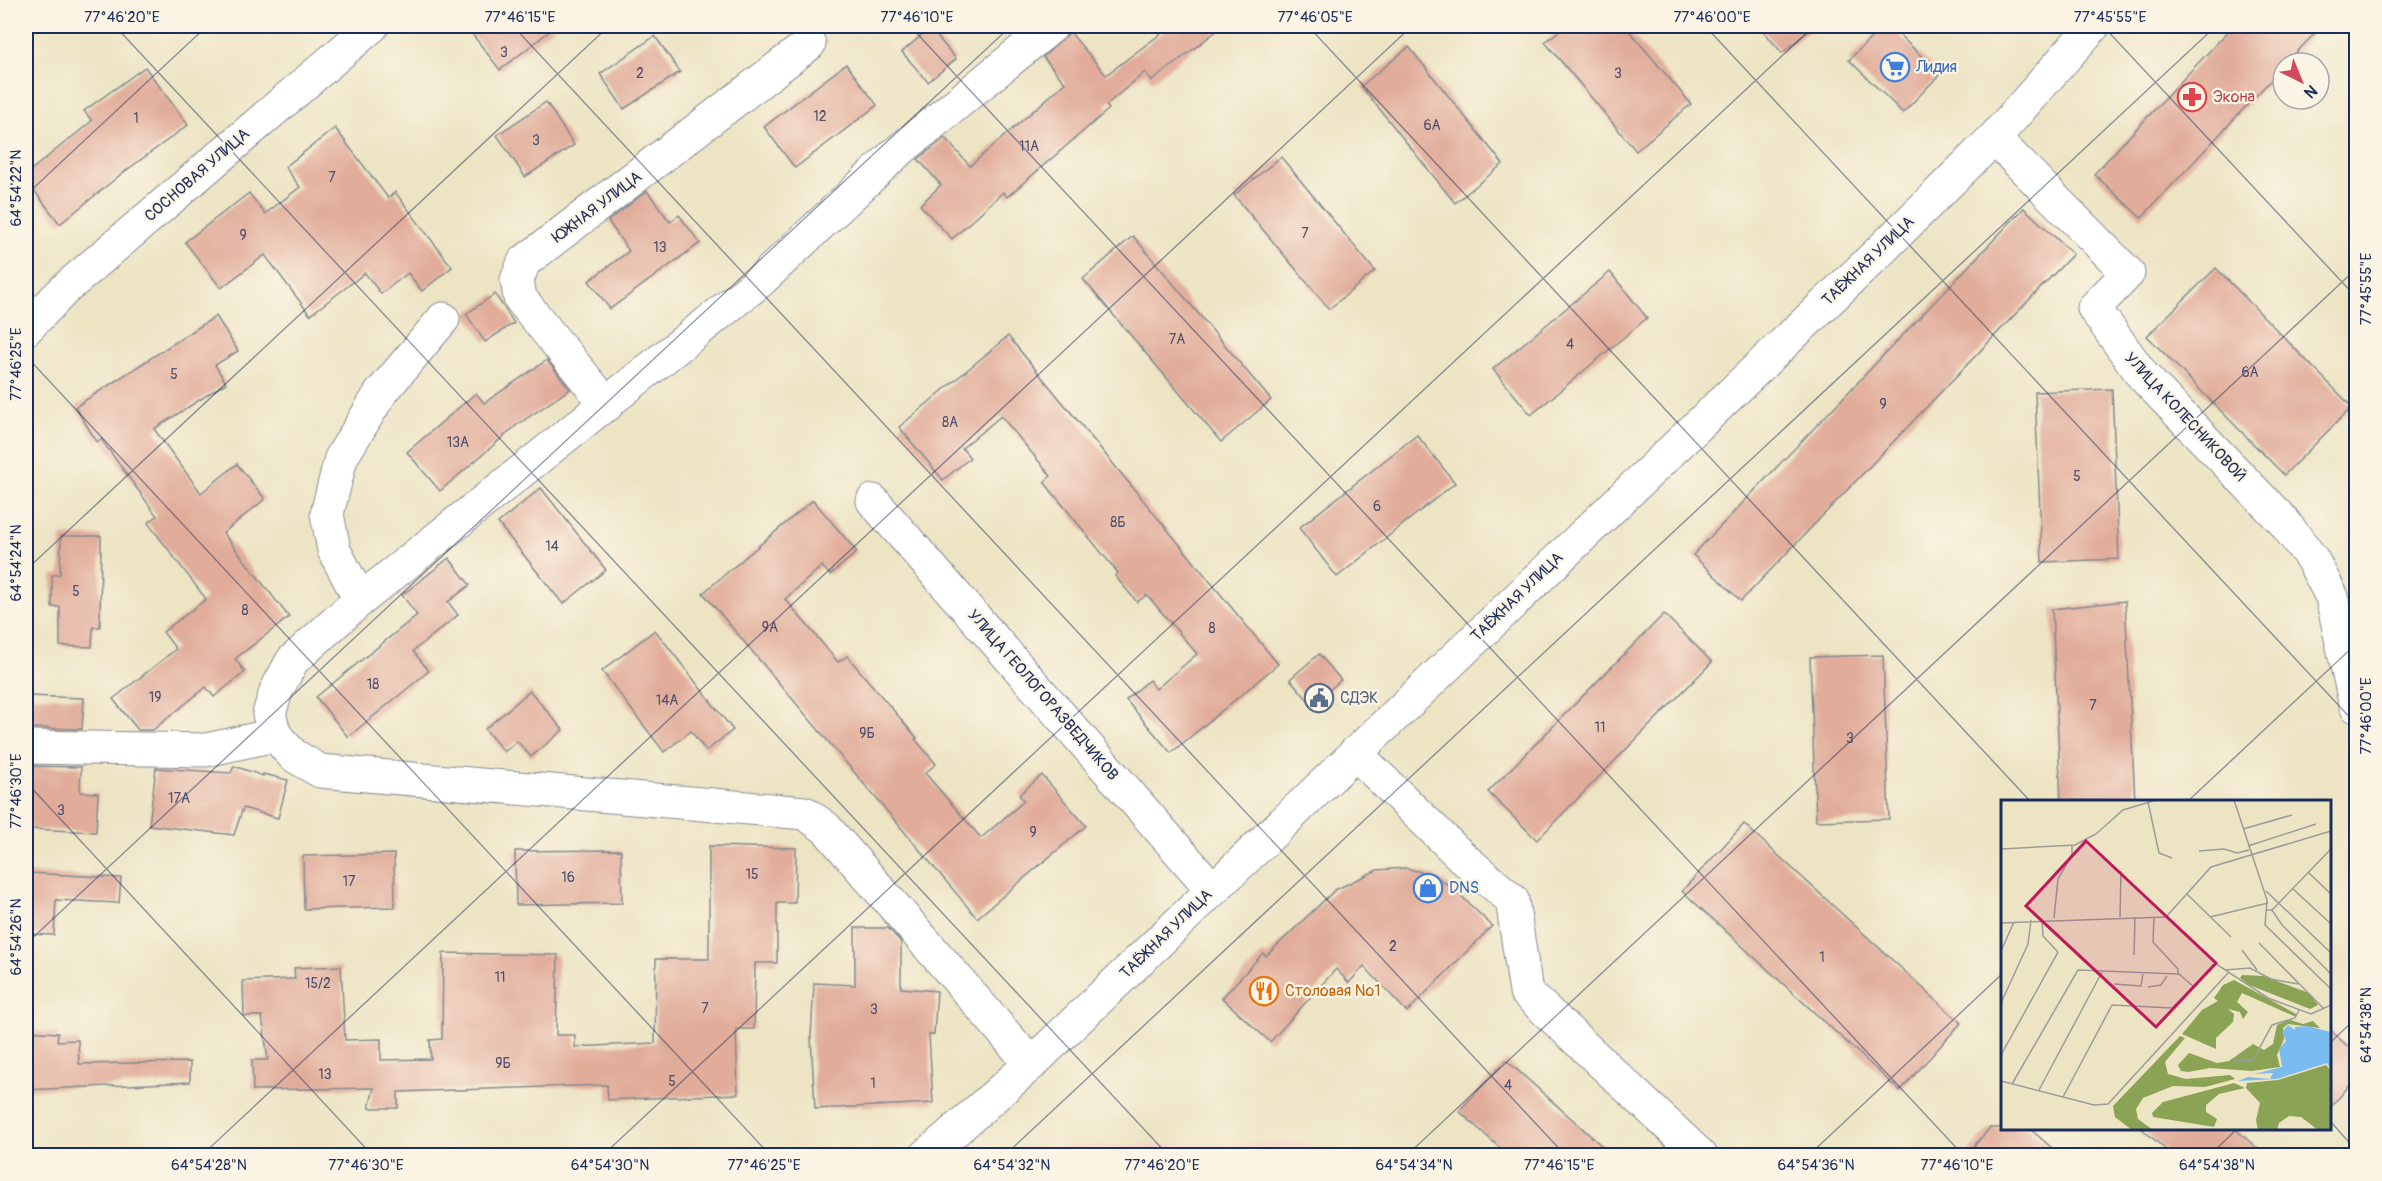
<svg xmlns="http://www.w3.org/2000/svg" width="2382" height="1181" font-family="Pangolin,sans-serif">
  <rect width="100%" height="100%" fill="#fcf5e5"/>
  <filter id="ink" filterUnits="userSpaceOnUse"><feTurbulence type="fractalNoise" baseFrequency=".0167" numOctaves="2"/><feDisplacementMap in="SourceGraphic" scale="12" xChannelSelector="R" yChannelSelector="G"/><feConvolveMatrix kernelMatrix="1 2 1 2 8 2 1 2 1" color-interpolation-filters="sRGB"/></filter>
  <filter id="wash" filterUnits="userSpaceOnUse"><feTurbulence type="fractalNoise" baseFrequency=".008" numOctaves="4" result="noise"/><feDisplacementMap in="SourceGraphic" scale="24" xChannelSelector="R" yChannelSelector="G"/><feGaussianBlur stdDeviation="1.35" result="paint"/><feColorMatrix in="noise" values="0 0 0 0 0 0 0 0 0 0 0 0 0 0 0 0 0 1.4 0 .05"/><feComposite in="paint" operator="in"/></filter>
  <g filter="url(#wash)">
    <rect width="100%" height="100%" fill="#ede4c4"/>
    <!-- built -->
    <path fill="#f7d1c7" d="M1307,1142L1308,1156L1013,1155L1022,1147Z"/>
    <g id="blocks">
      <!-- building -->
      <g fill="#e1ac9a">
        <path d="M466,26H556L500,70Z"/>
        <path d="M1171,26H1223L1152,81L1145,72L1106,105L1109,109L1007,197L1003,192L952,239L920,205L941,185L918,159L945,138L970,166L1065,83L1043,57L1070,32L1106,75Z"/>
        <path d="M1565,26H1625L1691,104L1636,151L1545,42Z"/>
        <path d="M1759,26H1815L1782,53Z"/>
        <path d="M1883,26H1890L1940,74L1903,113L1849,60Z"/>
        <path d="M2233,26H2322L2286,63H2283V67L2141,218L2094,174Z"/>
        <path d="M930,28L956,59L928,82L902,52Z"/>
        <path d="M655,36L680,72L624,109L600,74Z"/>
        <path d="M1409,47L1503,164L1455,203L1361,86Z"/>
        <path d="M846,64L877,105L795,168L764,127Z"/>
        <path d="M145,67L188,125L120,175L60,224L26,180V174L92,121L84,111Z"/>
        <path d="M546,102L574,145L525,177L497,135Z"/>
        <path d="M335,128L388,198L395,192L452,267L422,291L408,273L381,294L365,273L310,315L265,255L221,288L185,242L249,193L265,214L300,187L285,167Z"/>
        <path d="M1281,157L1375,271L1329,309L1234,195Z"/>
        <path d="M647,191L670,222L679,215L700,243L610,309L589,281L629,251L608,221Z"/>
        <path d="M2024,208L2073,254L1741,601L1693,555Z"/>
        <path d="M1133,236L1271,400L1221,442L1083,279Z"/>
        <path d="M2216,268L2352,407L2284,475L2147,336Z"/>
        <path d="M1610,272L1647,318L1531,415L1493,369Z"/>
        <path d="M495,294L514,323L485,342L466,314Z"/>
        <path d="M216,316L238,351L215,365L226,383L154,429L201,493L237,464L265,499L223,533L289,617L235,659L245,672L214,697L206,687L153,730H138L113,699L176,649L163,632L206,599L148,523L157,516L101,439L97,442L75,407Z"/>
        <path d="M1008,336L1278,664L1171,753L1126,700L1149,680L1156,689L1197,654L1147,595L1137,602L1115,576L1118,573L1044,482L1051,476L1001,416L962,448L970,458L943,480L899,427Z"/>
        <path d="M547,360L570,389L517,425L440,491L407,452L476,393L484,403Z"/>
        <path d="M2112,389L2119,559L2042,562L2035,392Z"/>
        <path d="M1417,435L1455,483L1337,577L1299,528Z"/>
        <path d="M541,488L606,570L563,604L498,523Z"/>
        <path d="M813,500L857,552L830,575L822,566L785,599L838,662L847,656L917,738L915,739L936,764L925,773L981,838L1024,801L1019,795L1042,775L1086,826L977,918L703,593Z"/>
        <path d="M61,536H101L100,627H93L92,647L60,646V607H52V575L60,574Z"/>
        <path d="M449,558L470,585L448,602L458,615L413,651L429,671L348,737L316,697L417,615L402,595Z"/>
        <path d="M2125,601L2135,801H2061L2052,609Z"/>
        <path d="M1664,614L1712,662L1537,840L1488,792Z"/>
        <path d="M655,630L733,730L706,751L691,731L664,752L602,671Z"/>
        <path d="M1319,654L1341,680L1312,705L1290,679Z"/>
        <path d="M1883,655L1889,819L1816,821L1810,657Z"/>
        <path d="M530,691L563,730L531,757L517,741L504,752L485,729Z"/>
        <path d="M26,696L84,698L82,729L26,728Z"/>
        <path d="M26,766L81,767L80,792L98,793L96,832L30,829L31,826H26Z"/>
        <path d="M234,766L263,776V774L288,780L278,818L243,808L234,835L149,825L156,768L231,773Z"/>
        <path d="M1744,824L1961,1023L1900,1091L1682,891Z"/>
        <path d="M709,846L796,848L795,903H777V963H755L754,1029H736L738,1094L608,1100L607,1085L398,1092V1108H369L374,1088L253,1090L252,1060H268L262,1016H244L243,981L295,979L294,968L341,966L345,1040L381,1039V1060L431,1059L430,1040L442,1039L443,953L558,955L556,1035H575V1047L655,1043L656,959H709Z"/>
        <path d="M621,850L622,903L516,905L515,851Z"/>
        <path d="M394,854L395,907L304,909L303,856Z"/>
        <path d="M1405,868L1433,875L1453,888L1492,926L1407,1012L1364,966L1349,983L1336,969L1270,1042L1222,998L1263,953L1266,956L1335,890L1377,870Z"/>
        <path d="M29,873L121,878L119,903L56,900L54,935L26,934Z"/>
        <path d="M855,928H888L901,942V988L937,991L934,1035H929L933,1103L815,1109L811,1037L814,983L855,985Z"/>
        <path d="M2330,1030L2356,1054V1078L2330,1108Z"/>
        <path d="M26,1031L58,1033L57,1041L78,1040L79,1064L190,1062V1082L26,1090Z"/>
        <path d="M1506,1060L1612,1155H1508L1459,1111Z"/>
        <path d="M1990,1128H2029L2060,1155H1966Z"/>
        <path d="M2141,1128H2234L2265,1155H2172Z"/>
      </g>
    </g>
  </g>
  <g filter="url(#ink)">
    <use href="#blocks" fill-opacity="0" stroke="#848a91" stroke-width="1.5"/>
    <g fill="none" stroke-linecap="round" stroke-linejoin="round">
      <!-- minor casing -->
      <g stroke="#848a91" stroke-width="35">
        <g id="minor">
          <path d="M1994,138L2128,273L2094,308L2143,376L2284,522L2312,559L2332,597L2356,706"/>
          <path d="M26,329L65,289L372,26"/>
          <path d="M607,405L520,298L517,280L524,262L809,44"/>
          <path d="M873,501L1212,889"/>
          <path d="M360,600L334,550L327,514L341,458L380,394L443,319"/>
          <path d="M26,747L206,750L275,735"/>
          <path d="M1355,753L1462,857L1512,900L1526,992L1701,1156"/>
          <path d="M1031,1064L826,828L805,813L320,771L293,755L275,735L269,714L276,691L292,661L360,600L760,281L895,154L1052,26"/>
        </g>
      </g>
      <!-- secondary casing -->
      <g stroke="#848a91" stroke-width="35">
        <path id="secondary" d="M926,1156L1031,1064L1877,254L1994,138L2093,26"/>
      </g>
      <!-- minor -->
      <use href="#minor" stroke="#fff" stroke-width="33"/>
      <!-- secondary -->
      <use href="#secondary" stroke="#fff" stroke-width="33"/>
    </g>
  </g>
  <!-- ticks -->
  <path fill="none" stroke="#1b2f5e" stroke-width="1.5" stroke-opacity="0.45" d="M115,26L1169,1156M513,26L1566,1156M910,26L1964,1156M1308,26L2031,802M1705,26L2356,724M2103,26L2356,297M26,195L207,26M26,356L771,1156M26,570L609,26M26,782L373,1156M2187,802L2356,644M26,944L1011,26M2330,1043L2356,1018M2330,1121L2356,1150M201,1156L1412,26M602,1156L1814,26M1004,1156L2216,26M1406,1156L2356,269M1808,1156L2002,974M2209,1156L2238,1128"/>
  <!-- icons -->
  <defs>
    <g id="supermarket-ring" transform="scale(1.5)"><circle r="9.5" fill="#fcf5e5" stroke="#3f7fe0" stroke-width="1.5"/><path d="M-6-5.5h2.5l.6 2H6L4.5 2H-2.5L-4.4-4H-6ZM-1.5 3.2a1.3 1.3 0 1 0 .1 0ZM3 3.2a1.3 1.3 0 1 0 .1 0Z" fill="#3f7fe0"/></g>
    <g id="pharmacy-ring" transform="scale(1.5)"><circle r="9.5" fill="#fcf5e5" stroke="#e0444e" stroke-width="1.5"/><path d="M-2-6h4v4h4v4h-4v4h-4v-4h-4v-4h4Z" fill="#e0444e"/></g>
    <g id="civic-ring" transform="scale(1.5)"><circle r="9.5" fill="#fcf5e5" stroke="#5c6f8a" stroke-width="1.5"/><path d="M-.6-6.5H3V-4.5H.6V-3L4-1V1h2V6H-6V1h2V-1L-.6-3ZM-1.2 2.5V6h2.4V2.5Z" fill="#5c6f8a"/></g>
    <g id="shop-ring" transform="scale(1.5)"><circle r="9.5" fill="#fcf5e5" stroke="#3f7fe0" stroke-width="1.5"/><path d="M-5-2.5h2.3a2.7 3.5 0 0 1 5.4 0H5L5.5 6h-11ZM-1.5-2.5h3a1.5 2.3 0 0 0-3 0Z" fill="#3f7fe0"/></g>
    <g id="restaurant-ring" transform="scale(1.5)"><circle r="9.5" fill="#fcf5e5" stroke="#e8710a" stroke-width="1.5"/><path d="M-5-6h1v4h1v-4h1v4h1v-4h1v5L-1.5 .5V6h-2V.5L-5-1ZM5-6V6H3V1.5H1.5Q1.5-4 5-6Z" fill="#e8710a"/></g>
  </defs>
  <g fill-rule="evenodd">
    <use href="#supermarket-ring" x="1895" y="67"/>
    <use href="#pharmacy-ring" x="2192" y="97"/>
    <use href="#civic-ring" x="1319" y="698"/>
    <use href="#shop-ring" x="1428" y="888"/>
    <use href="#restaurant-ring" x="1264" y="991"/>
  </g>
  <g text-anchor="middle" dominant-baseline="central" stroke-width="4.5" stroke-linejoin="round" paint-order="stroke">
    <!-- number labels -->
    <g font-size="14" fill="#4c4e6d">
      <text x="504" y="52">3</text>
      <text x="640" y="73">2</text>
      <text x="1618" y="73">3</text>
      <text x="820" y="116">12</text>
      <text x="136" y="118">1</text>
      <text x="1432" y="125">6А</text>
      <text x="536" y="140">3</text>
      <text x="1029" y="146">11А</text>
      <text x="332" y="177">7</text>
      <text x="1305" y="233">7</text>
      <text x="243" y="235">9</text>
      <text x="660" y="247">13</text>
      <text x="1177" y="339">7А</text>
      <text x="1570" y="344">4</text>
      <text x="2250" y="372">6А</text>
      <text x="174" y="374">5</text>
      <text x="1883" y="404">9</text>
      <text x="950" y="422">8А</text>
      <text x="458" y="442">13А</text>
      <text x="2077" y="476">5</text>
      <text x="1377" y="506">6</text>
      <text x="1118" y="522">8Б</text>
      <text x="552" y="546">14</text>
      <text x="76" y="591">5</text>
      <text x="245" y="610">8</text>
      <text x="770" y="627">9А</text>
      <text x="1212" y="628">8</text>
      <text x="373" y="684">18</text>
      <text x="155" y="697">19</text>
      <text x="667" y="700">14А</text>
      <text x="2093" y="705">7</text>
      <text x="1600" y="727">11</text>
      <text x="867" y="733">9Б</text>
      <text x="1850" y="738">3</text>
      <text x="179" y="798">17А</text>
      <text x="61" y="810">3</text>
      <text x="1033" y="832">9</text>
      <text x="752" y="874">15</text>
      <text x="568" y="877">16</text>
      <text x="349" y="881">17</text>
      <text x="1393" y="946">2</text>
      <text x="1822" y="957">1</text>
      <text x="500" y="977">11</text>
      <text x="318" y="983">15/2</text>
      <text x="705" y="1008">7</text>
      <text x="874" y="1009">3</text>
      <text x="503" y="1063">9Б</text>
      <text x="325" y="1074">13</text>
      <text x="672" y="1081">5</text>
      <text x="873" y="1083">1</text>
      <text x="1508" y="1085">4</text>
    </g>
    <!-- shop labels -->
    <g font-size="16" fill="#366cbe" stroke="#fcf5e5" text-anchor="start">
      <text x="1916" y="67">Лидия</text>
      <text x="1449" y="888">DNS</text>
    </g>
    <!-- health labels -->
    <g font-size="16" fill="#be3a42" stroke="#fcf5e5" text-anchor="start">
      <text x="2213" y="97">Экона</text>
    </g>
    <!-- street labels -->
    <g font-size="16" fill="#1b2f5e" stroke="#fcf5e5">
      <text transform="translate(197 175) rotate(-41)">СОСНОВАЯ УЛИЦА</text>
      <text transform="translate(597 207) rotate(-37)">ЮЖНАЯ УЛИЦА</text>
      <text transform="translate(1868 261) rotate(-44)">ТАЁЖНАЯ УЛИЦА</text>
      <text transform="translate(2185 417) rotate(47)">УЛИЦА КОЛЕСНИКОВОЙ</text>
      <text transform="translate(1517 597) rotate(-44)">ТАЁЖНАЯ УЛИЦА</text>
      <text transform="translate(1043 695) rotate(49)">УЛИЦА ГЕОЛОГОРАЗВЕДЧИКОВ</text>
      <text transform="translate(1166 934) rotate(-44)">ТАЁЖНАЯ УЛИЦА</text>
    </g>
    <!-- service labels -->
    <g font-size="16" fill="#4e5e75" stroke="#fcf5e5" text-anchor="start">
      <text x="1340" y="698">СДЭК</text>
    </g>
    <!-- food labels -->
    <g font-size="16" fill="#c56008" stroke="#fcf5e5" text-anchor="start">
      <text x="1285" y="991">Столовая №1</text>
    </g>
  </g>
  <!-- overview -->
  <g transform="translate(2001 800)">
    <rect width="330" height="330" fill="#ede4c4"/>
    <path d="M241,175L262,176L308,193L317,205L309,209L248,185L239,178ZM233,180L295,214V217L241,193L236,202L247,212L242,219L239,212L227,209L233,214L232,222L215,238V249L181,234L201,210L217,201L213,198L222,185ZM289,220L302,224L312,221L319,228L287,224L282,228L283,239L276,255L279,267L251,271L209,268L187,272L180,271L177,265L188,253L216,263L228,261L252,244L263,250L272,244L276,225ZM179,236L184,238L164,262L167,274L185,279L229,275L234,279L204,287L172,286L142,298L135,309L137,319L152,330H131L114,317L112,306ZM325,265L330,270V330H317L300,317L288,316L278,323L276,330H257L255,320L259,303L245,288L246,283L277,280ZM233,283L244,288L218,294L205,305V312L216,319L213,327L152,317L151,313L162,302Z" fill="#8ba354"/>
    <path d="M287,225L294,230V227L306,226L330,232V269L326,263L276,279L237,281L247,277L269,279L272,273L253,274L281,267L278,249L285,241L281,232Z" fill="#7abcf0"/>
    <path fill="none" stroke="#999c9b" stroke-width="1.5" d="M233,0L266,100L264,125L330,189M147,2L158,53L171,58M242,29L291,15M247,46L315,24M0,49L74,45L95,34L122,10L155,0M198,51L223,49L236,53L248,50M307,72L330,94M291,88L330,124M265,91L330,153M186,94L230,137M266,110H271L281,125L330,174M271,110L330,49M119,117L120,71M165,117L210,67L330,31M209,117L267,103M53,118L57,79L71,55V46M0,123L165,117L215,164L267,198L310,214L330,205M258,143L323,209M241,150L256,170M0,151L13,122M133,155L134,117M224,170L249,168L270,179L297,184M177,173L193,187M113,184L140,186L142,174M147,187L160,185L166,176M0,203L27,144L30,120M0,255L57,152L42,136L41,121M233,261L252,260L271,225L294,218L298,210M0,281L93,305L107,304L227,173M11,284L77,170L177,174V169L152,142L153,117M38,290L101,172M62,297L111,205L171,208L215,164"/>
    <path fill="#c2185b" fill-opacity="0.15" stroke="#c2185b" stroke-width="3" d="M85,41L215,163L155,227L25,106Z"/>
    <rect width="330" height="330" fill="none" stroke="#1b2f5e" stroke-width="3"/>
  </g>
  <!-- margin -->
  <rect width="2382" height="1181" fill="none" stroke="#fcf5e5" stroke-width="66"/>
  <!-- north arrow -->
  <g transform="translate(2301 81) rotate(137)"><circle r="28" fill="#fcf5e5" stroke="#a2a6af" stroke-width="1.5"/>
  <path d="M0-4.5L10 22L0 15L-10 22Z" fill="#d1495b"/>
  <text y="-9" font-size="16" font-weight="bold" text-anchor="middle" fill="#1b2f5e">N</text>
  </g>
  <rect x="33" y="33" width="2316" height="1115" fill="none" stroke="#1b2f5e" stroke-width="2"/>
  <g font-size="15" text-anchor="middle" fill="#1b2f5e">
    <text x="122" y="22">77°46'20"E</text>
    <text x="520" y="22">77°46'15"E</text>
    <text x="917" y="22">77°46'10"E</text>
    <text x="1315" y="22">77°46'05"E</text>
    <text x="1712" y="22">77°46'00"E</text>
    <text x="2110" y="22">77°45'55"E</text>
    <text transform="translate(16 188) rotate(-90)" y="5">64°54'22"N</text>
    <text transform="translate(2366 289) rotate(-90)" y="5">77°45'55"E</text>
    <text transform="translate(16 364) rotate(-90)" y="5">77°46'25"E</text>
    <text transform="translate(16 563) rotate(-90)" y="5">64°54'24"N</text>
    <text transform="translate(2366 716) rotate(-90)" y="5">77°46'00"E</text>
    <text transform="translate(16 791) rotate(-90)" y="5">77°46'30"E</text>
    <text transform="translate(16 937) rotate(-90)" y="5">64°54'26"N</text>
    <text transform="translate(2366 1025) rotate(-90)" y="5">64°54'38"N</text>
    <text x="209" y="1170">64°54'28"N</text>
    <text x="366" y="1170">77°46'30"E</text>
    <text x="610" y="1170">64°54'30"N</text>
    <text x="764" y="1170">77°46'25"E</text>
    <text x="1012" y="1170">64°54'32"N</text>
    <text x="1162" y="1170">77°46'20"E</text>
    <text x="1414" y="1170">64°54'34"N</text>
    <text x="1559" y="1170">77°46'15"E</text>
    <text x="1816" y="1170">64°54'36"N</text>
    <text x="1957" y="1170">77°46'10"E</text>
    <text x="2217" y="1170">64°54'38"N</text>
  </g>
</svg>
